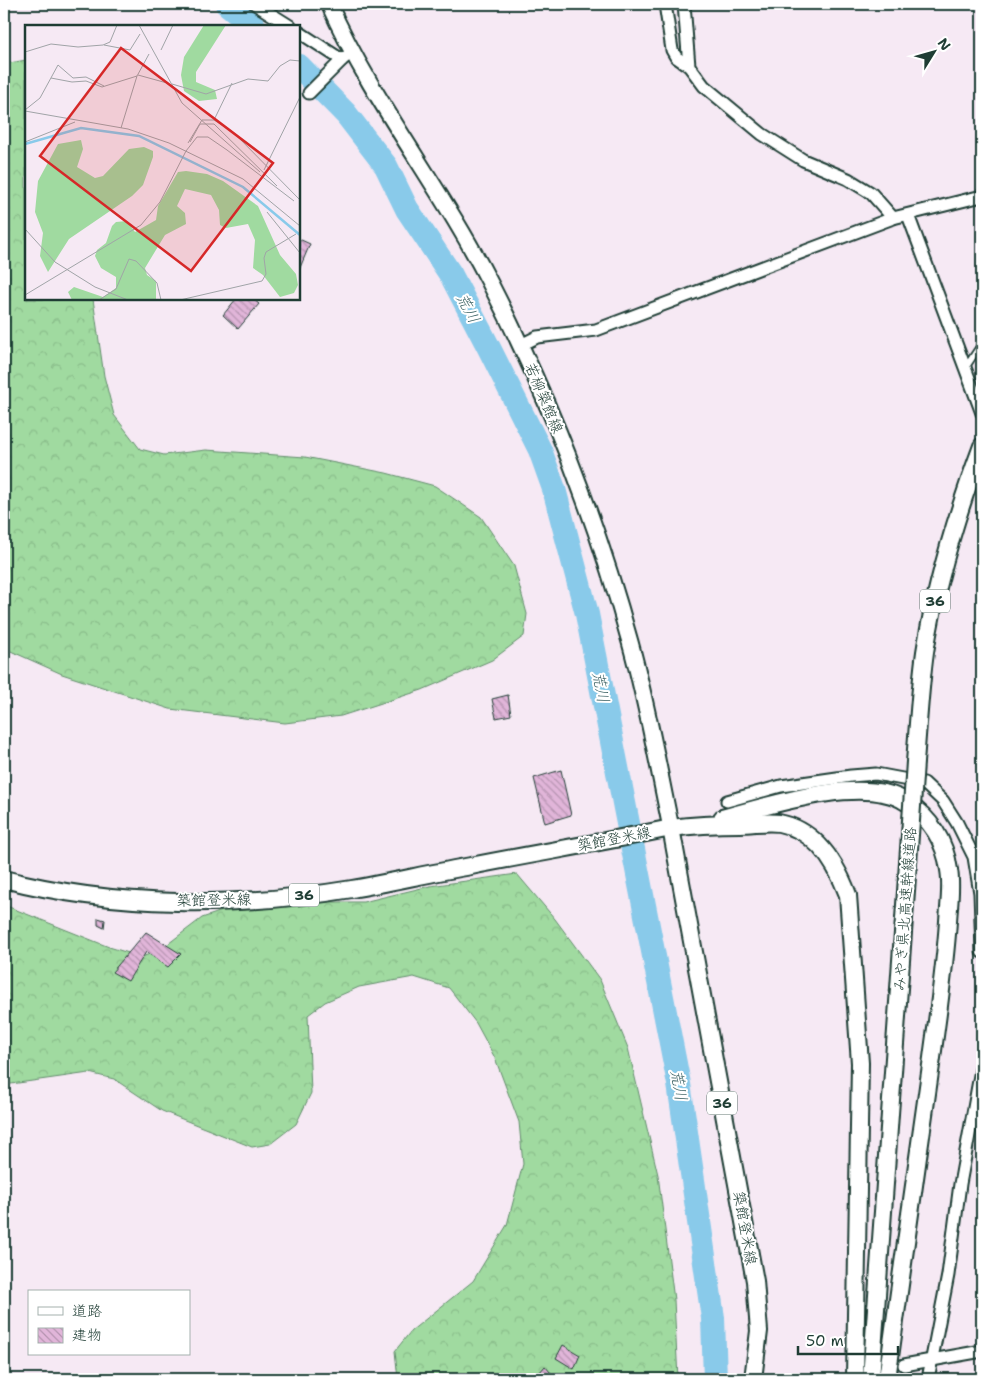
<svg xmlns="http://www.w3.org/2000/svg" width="986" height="1383" font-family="'Shantell Sans','Klee One',sans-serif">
  <defs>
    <pattern id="forest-crowns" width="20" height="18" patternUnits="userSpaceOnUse" patternTransform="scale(1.25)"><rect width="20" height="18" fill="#a0daa0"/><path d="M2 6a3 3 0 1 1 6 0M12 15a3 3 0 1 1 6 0" fill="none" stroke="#89bc8a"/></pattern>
    <pattern id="building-back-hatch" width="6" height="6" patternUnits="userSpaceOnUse" patternTransform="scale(1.25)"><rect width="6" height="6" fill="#e1b5d9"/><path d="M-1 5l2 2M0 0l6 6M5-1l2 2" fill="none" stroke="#b694b1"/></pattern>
  </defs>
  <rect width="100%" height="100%" fill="#f6e9f4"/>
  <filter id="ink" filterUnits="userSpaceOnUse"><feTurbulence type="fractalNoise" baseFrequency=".02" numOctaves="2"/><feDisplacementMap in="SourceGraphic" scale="10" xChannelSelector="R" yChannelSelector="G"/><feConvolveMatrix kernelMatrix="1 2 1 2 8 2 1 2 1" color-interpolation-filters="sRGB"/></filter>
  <g filter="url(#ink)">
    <!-- forest -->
    <g fill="url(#forest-crowns)" stroke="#608c6a">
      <path d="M26,60V299H93L104,376L114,415L140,449L164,455L206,450L305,457L386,473L435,486L481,517L514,566L527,614L524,636L492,660L422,690L341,716L285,723L170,709L62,674L4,648V64Z"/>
      <path d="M517,874L555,919L600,980L628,1048L658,1175L674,1300L678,1379H398L395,1351L411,1331L473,1281L507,1225L523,1164L519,1122L495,1058L476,1023L449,988L414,977L359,987L325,1002L308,1015L311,1093L296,1124L270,1144L252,1147L162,1111L114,1079L89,1073L4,1085V905L109,947L142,957L160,950L202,918L228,909L322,902H363L430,886Z"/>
    </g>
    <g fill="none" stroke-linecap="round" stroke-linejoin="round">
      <!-- river -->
      <g stroke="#89caea" stroke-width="24">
        <path d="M227,4L254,26"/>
        <path d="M299,66L346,114L386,166L407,209L451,275L488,346L540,450L554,489L587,614L679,1084L713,1318L715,1379"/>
      </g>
    </g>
    <!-- building -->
    <g fill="url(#building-back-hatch)" stroke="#1f3d34">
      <path d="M299,239L310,244L299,270Z"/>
      <path d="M236,299H253L259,304L238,329L223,315Z"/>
      <path d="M508,695L511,715L496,718L492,699Z"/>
      <path d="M561,770L571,815L545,823L534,778Z"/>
      <path d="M98,918L105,920L104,928L98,925Z"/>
      <path d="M146,932L181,954L168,967L146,952L128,981L112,972Z"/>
      <path d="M563,1345L580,1355L574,1369L556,1358Z"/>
      <path d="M545,1366L556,1379H534Z"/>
    </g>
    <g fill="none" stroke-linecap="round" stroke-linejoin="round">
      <!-- street-tunnel -->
      <path stroke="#cbc7ce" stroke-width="11" stroke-dasharray="11 5.5" stroke-linecap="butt" d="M846,1379L904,1365"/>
      <!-- lane casing -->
      <g stroke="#1f3d34" stroke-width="9">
        <path id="lane" d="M966,367L982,343"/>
      </g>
      <!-- street casing -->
      <g stroke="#1f3d34" stroke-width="15">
        <g id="street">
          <path d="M255,4L290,26"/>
          <path d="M665,4L672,50L676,57L689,66L704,86L762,134L803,160L848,179L871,193L893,218"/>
          <path d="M684,4L689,66"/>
          <path d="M299,32L342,60L352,52"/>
          <path d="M309,93L342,60"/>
          <path d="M908,215L982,413"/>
          <path d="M521,345L537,337L596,330L893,218L982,196"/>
          <path d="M727,801L781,786L851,776L876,774L924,783L943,801L957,823L974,857L980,893L982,952"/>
          <path d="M904,1365L982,1351"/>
          <path d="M928,1379L948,1275L960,1184L982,1064"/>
        </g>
      </g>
      <!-- secondary casing -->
      <g stroke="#1f3d34" stroke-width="19">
        <path id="secondary" d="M329,4C372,101 441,187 489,281C548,396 596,518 630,642C647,703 658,766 671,828"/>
      </g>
      <!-- primary casing -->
      <g stroke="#1f3d34" stroke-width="20">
        <g id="primary">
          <path d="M915,762C918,726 920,688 925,652C936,581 957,513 982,446"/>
          <path d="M722,818C767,806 864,774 906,802C930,818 945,841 949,870C952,886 949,904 948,921C945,967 938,1013 932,1058C916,1165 902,1272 887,1379"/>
          <path d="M671,828L755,1281L759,1331L753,1379"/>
          <path d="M4,879C116,908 238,908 352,889C392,882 431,873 471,866C537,853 604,842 671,828C694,825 717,824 740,824C753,824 767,821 779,823C816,830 836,863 848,895L860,1063L855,1379"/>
          <path d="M871,1379L910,835"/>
        </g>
      </g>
      <!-- lane -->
      <use href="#lane" stroke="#fff" stroke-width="5.5"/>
      <!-- street -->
      <use href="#street" stroke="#fff" stroke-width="11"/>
      <!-- secondary -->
      <use href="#secondary" stroke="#fff" stroke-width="15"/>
      <!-- primary -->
      <use href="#primary" stroke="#fff" stroke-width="16"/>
      <!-- primary-bridge casing -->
      <g stroke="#1f3d34" stroke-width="20" stroke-linecap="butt">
        <path id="primary-bridge" d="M910,835L915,762"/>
      </g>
      <!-- primary-bridge -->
      <use href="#primary-bridge" stroke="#fff" stroke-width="16"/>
    </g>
  </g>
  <g text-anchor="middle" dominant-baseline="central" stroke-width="4" stroke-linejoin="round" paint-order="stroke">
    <!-- shield labels -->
    <g fill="#fff" stroke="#627771" stroke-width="1">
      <rect x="920" y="589.5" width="30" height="23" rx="4"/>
      <rect x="289" y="883.5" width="30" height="23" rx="4"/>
      <rect x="707" y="1091.5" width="30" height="23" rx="4"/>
    </g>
    <g font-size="14" font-weight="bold" fill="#1f3d34">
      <text x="935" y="601">36</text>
      <text x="304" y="895">36</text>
      <text x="722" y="1103">36</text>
    </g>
    <!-- street labels -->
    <g font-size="15" fill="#1f3d34" stroke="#fff">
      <text transform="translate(544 398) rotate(67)">若柳築館線</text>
      <text transform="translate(614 839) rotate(-11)">築館登米線</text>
      <text transform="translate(214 900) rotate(-1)">築館登米線</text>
      <text transform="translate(905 909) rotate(-86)">みやぎ県北高速幹線道路</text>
      <text transform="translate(745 1228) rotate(80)">築館登米線</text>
    </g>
    <!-- water labels -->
    <g font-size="16" font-style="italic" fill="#3a6062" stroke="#fff">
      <text transform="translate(468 308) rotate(62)">荒川</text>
      <text transform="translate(601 687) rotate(79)">荒川</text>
      <text transform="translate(679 1085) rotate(80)">荒川</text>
    </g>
  </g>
  <!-- overview -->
  <g transform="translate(25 25)">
    <rect width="275" height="275" fill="#f6e9f4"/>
    <path d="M179,0H201L171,47V57L190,65L192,74L174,76L159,66L156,50L159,32ZM56,115L58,124L52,142L70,153L78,151L104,124L119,122L128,126V132L118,160L107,171L44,214L23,247L15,231L18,208L10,187L13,156L33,119ZM161,146L182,149L198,156L233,181L255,230L271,249L273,260L269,268L255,272L238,250L228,243L230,215L223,199L201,203L195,200L194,185L186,170L160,164L152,181L160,188L161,199L140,210L120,243L122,250L131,256V275H47L43,267L49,262L78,272L91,263V252L76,243L70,231L72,225L81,218L87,201L91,197L102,196L110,207L131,195L133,181L153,147Z" fill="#a0daa0"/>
    <path fill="none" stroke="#89caea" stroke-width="2.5" d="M0,119L56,103L114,111L218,162L275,210"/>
    <path fill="none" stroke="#a0a4a7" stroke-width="1" d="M114,0L157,78L235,147M79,20L105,25L115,9M136,25L148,0M0,27L26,19L53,22L78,20L85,17L92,0M113,50L142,58M26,53L47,57L61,56L77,62L112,51M147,59L181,69L223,54L243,56L255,41L265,35L275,36M0,85L15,73L33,40L48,53L61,52L79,61M0,86L103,104L144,118L218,154L275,201M189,95L207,58M96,103L112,51L124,29M0,117L50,97M165,117L175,99H189L252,161M163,118L177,95H189L208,107L275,175M239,145L275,72M242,187L275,228M0,204L30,237L70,262L103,275M0,270L116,200L135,177L161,126L172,112H183L202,125L269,176M74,275L91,264L104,234L111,236L132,258L136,275M155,275L237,256L241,249L239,233L241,227L271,209"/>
    <path fill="#d62828" fill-opacity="0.15" stroke="#d62828" stroke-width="2.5" d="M96,23L248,138L166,246L15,131Z"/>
    <rect width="275" height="275" fill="none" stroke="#1f3d34" stroke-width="2.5"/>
  </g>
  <!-- margin -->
  <rect width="986" height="1383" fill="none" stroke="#fff" stroke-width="20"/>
  <rect x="10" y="10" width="966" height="1363" fill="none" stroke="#1f3d34" stroke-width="2" filter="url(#ink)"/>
  <!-- legend -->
  <rect x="28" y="1290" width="162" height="65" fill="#ffffff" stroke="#a5b1ae"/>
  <rect x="38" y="1307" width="25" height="8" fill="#ffffff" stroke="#a5b1ae"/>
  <text x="72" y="1316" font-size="15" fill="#1f3d34">道路</text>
  <rect x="38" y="1328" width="25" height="15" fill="url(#building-back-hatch)" stroke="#a5b1ae"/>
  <text x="72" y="1340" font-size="15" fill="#1f3d34">建物</text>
  <!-- north arrow -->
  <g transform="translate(934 52) rotate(53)" stroke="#ffffff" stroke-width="4" paint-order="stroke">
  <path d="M0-4L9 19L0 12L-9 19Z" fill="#1f3d34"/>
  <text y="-8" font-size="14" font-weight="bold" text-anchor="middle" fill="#1f3d34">N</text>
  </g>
  <!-- scale -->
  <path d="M798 1346v8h100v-8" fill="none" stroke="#1f3d34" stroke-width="2.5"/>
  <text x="806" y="1346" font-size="15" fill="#1f3d34" stroke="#ffffff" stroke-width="4" paint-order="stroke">50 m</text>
</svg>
